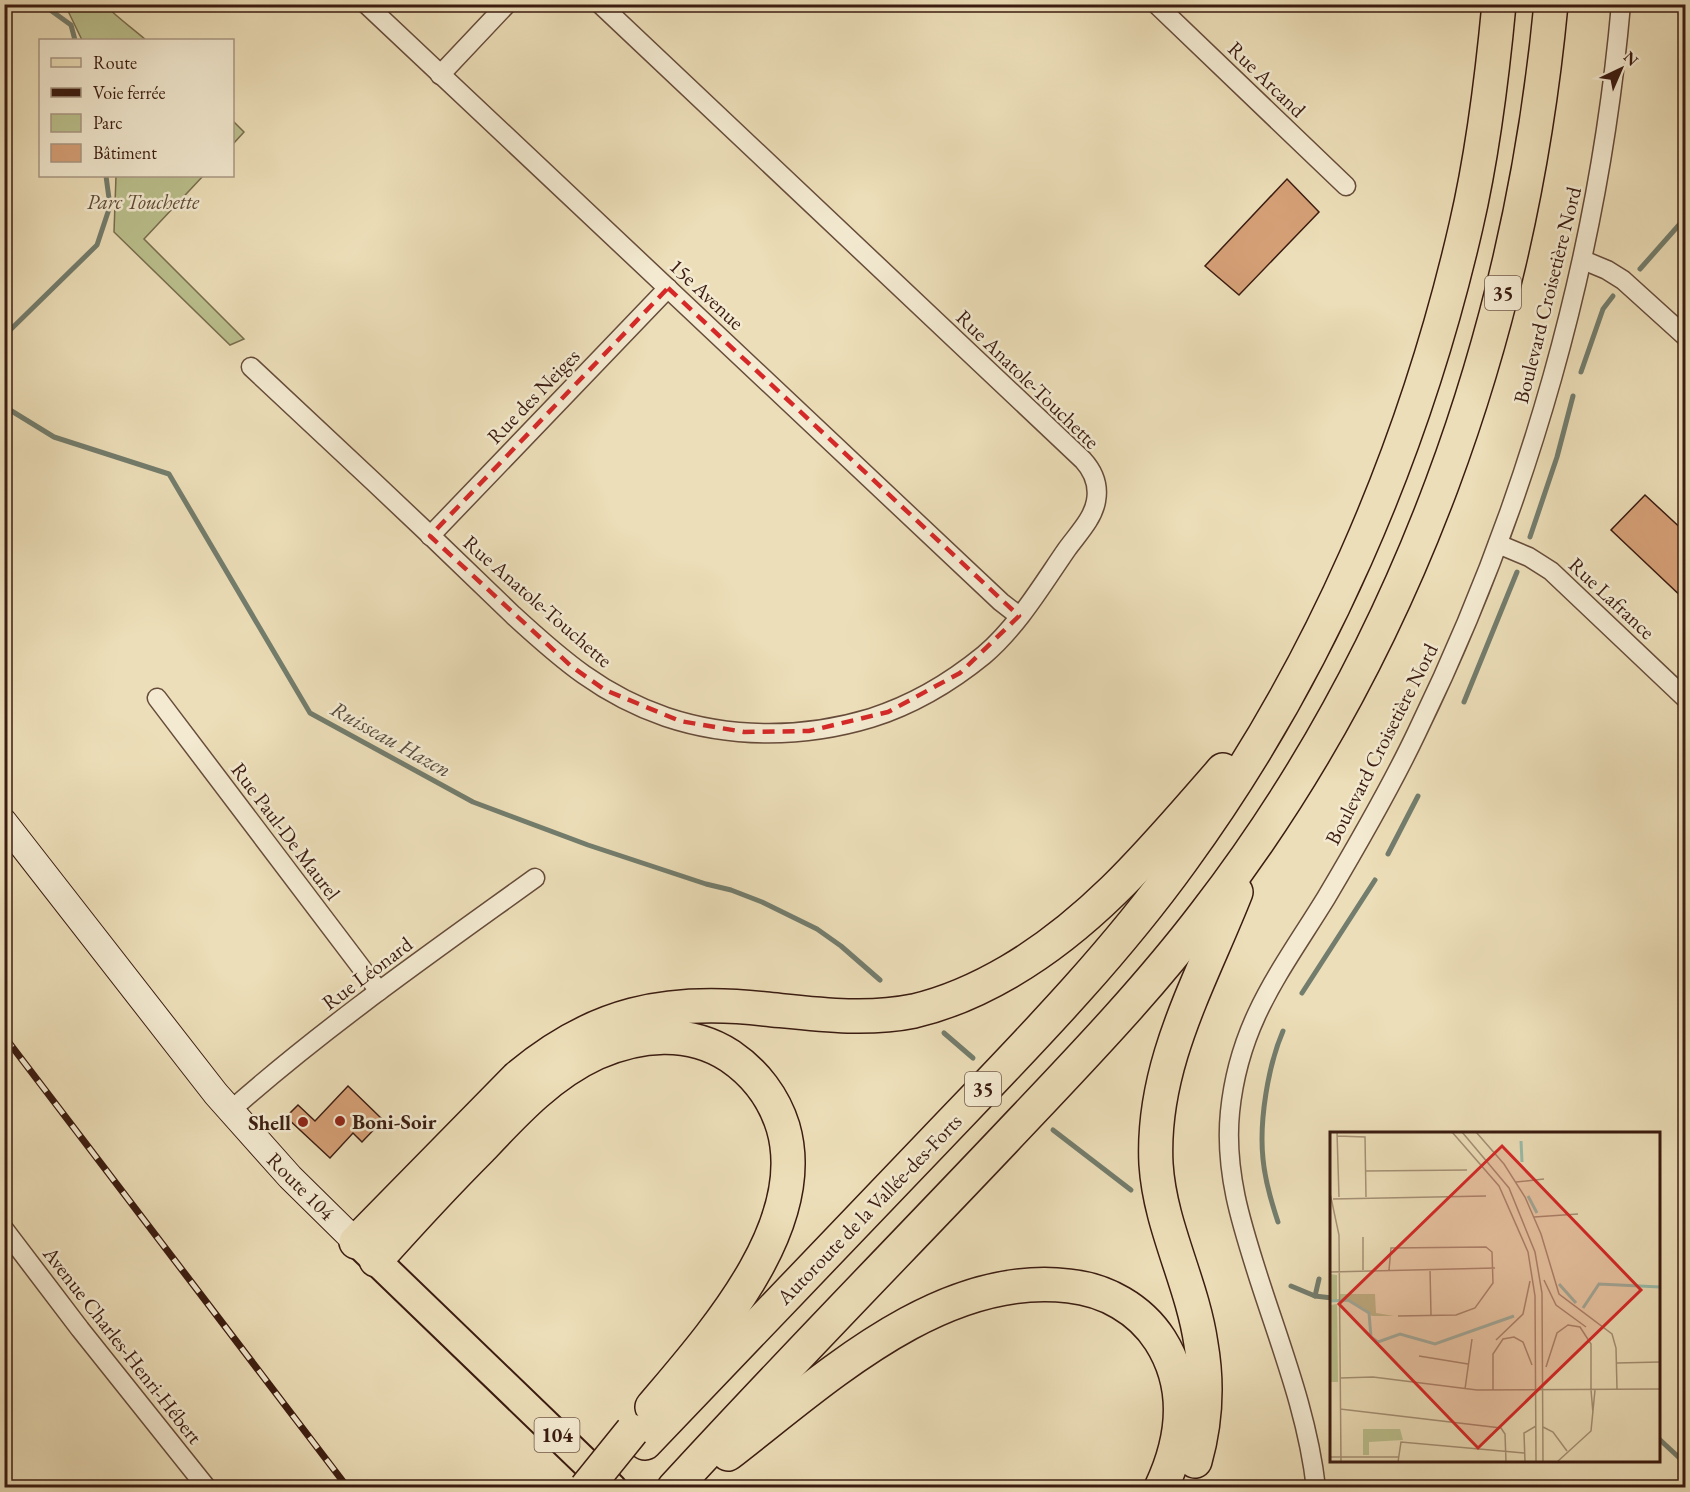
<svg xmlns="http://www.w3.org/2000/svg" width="1690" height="1492" font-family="'EB Garamond',serif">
  <rect width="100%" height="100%" fill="#ecdeb8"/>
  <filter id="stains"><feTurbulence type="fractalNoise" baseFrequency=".00333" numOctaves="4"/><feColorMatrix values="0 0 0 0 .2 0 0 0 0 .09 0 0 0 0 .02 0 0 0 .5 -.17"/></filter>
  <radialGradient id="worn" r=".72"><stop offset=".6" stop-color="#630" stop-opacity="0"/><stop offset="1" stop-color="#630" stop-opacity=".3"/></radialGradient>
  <!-- green -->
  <g fill="#bac08d" stroke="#7a6e4f" stroke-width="1.5">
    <path d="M58,5H105C118,18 132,28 146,40H82L68,11Z"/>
    <path d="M233,121L244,132L233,144Z"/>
    <path d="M116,176H203L144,239L244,339L230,345L114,232Z"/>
  </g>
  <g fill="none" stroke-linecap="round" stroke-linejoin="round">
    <!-- stream -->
    <g stroke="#737d6d" stroke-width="5">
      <path d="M42,4L71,25L75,40"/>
      <path d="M1640,269L1686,217"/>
      <path d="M4,336L97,245L110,206L106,176"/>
      <path d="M1581,372L1603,309L1613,296"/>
      <path d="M4,393L10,410L54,437L169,474L310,713L473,802L588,845L706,884L731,890L762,902L817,929L841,946L880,980"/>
      <path d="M1530,537L1557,457L1573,396"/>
      <path d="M1464,702L1517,572"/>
      <path d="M1388,854L1418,796"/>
      <path d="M1302,993L1375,880"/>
      <path d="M944,1033L973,1058"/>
      <path d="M1053,1130L1131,1190"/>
      <path d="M1278,1222C1271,1201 1265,1181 1263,1159C1259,1121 1268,1066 1283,1031"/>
      <path d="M1291,1286L1315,1296L1332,1298"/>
      <path d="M1315,1296L1319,1279"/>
      <path d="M1658,1438L1686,1464"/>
    </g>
  </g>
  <!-- building -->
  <g fill="#d6a077" stroke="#3b1c11" stroke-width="1.5">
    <path d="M1287,179L1319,212L1239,295L1205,266Z"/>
    <path d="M1645,495L1686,533V601L1611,530Z"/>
    <path d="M348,1086L383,1120L362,1142L353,1133L330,1158L286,1117L298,1105L315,1121Z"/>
  </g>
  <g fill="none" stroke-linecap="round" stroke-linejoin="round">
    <!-- minor casing -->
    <g stroke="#674c3b" stroke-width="21">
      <g id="minor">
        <path d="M366,4L1001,602L1019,616"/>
        <path d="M1156,4L1346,186"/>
        <path d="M440,75L507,4"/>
        <path d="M1583,260L1607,270L1623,280L1686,337"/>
        <path d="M251,367C312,424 372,480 432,537C459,563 486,589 513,615C562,660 602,695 666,717C732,739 805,738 871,718C912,705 951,682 984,655C1018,626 1042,585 1067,549C1077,535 1093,519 1096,501C1099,485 1093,471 1083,460L600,4"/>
        <path d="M430,536L668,288"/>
        <path d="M1498,544L1529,557L1551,571L1686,699"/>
        <path d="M157,698L379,991"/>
        <path d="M230,1111C326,1026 431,953 535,878"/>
        <path d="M4,1229L80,1329L207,1488"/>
        <path d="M1316,1488C1308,1416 1282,1350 1260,1282C1242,1226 1224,1172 1230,1112C1239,1022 1281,971 1326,898C1358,844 1390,789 1417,732C1528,504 1599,256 1621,4"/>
      </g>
    </g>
    <!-- secondary casing -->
    <g stroke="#3b1c11" stroke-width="28">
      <path id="secondary" d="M4,822L216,1094L290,1177L356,1242"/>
    </g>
    <!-- primary casing -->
    <g stroke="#3b1c11" stroke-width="32">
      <path id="primary" d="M361,1246L612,1488"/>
    </g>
    <!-- motorway casing -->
    <g stroke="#3b1c11" stroke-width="36">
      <g id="motorway">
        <path d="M356,1242L517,1078C594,1013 666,998 765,1009C815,1014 865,1021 914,1011C948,1003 981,988 1010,971C1097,920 1158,844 1223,770"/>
        <path d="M376,1260C410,1222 445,1184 481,1148C515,1112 550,1074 596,1053C639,1034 689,1029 730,1056C755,1073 774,1098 783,1127C812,1226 711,1337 652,1407"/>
        <path d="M645,1443C742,1341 840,1240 937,1138C1023,1048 1110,960 1182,860C1319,672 1414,452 1466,226C1483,153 1492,79 1499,4"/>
        <path d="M728,1454C823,1381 940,1270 1069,1286C1106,1290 1140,1309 1160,1340C1190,1387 1184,1439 1161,1488"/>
        <path d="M1195,1461C1206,1422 1208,1384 1201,1344C1192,1282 1160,1227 1156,1164C1151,1065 1201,981 1236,892"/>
        <path d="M674,1488C782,1370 894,1256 1004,1140C1073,1067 1144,994 1205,914C1407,652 1520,333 1551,4"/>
      </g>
    </g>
    <!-- minor -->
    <use href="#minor" stroke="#f3ead1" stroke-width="18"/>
    <!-- secondary -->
    <use href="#secondary" stroke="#f3ead1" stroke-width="26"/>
    <!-- primary -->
    <use href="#primary" stroke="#ecdeb8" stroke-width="28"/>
    <!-- motorway -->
    <use href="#motorway" stroke="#ecdeb8" stroke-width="33"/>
    <!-- rail casing -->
    <g stroke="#3b1c11" stroke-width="7">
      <path id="rail" d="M4,1036L348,1488"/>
    </g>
    <!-- rail -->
    <use href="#rail" stroke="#f3ead1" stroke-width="4.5" stroke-dasharray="14" stroke-linecap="butt"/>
    <!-- motorway-bridge casing -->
    <g stroke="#3b1c11" stroke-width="36" stroke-linecap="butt">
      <path id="motorway-bridge" d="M586,1488L632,1431"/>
    </g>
    <!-- motorway-bridge -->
    <use href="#motorway-bridge" stroke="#ecdeb8" stroke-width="33"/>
  </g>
  <!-- marked area -->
  <path fill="none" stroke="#d62828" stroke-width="4.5" stroke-dasharray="12 8" stroke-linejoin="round" d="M668,288L1019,616L960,673L888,712L809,731L744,732L680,721L605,690L571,666L430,536Z"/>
  <!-- markers -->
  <g fill="#8f2418" stroke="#f3ead1" stroke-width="2">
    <circle cx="340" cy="1121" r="6"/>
    <circle cx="303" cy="1122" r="6"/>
  </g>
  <g text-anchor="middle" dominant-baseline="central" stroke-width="5" stroke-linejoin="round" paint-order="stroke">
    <!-- shield labels -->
    <g fill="#f3ead1" stroke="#725a4b" stroke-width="1.5">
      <rect x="1485" y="276" width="36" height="34" rx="4.5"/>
      <rect x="965" y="1072" width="36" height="34" rx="4.5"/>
      <rect x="534.5" y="1418" width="45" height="34" rx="4.5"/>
    </g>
    <g font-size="20" font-weight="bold" fill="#3b1c11">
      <text x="1503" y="293">35</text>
      <text x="983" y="1089">35</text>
      <text x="557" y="1435">104</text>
    </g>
    <!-- street labels -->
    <g font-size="21" fill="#3b1c11" stroke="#f3ead1">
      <text transform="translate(1267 79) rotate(44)">Rue Arcand</text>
      <text transform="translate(707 294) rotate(43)">15e Avenue</text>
      <text transform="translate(1547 295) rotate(-76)">Boulevard Croisetière Nord</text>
      <text transform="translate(1028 379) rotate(44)">Rue Anatole-Touchette</text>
      <text transform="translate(533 396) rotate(-46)">Rue des Neiges</text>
      <text transform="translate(1612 598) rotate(43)">Rue Lafrance</text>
      <text transform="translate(538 601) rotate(41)">Rue Anatole-Touchette</text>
      <text transform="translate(1381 744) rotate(-63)">Boulevard Croisetière Nord</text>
      <text transform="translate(286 831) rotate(53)">Rue Paul-De Maurel</text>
      <text transform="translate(367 973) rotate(-37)">Rue Léonard</text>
      <text transform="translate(301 1186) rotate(45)">Route 104</text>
      <text transform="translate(869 1209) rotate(-46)">Autoroute de la Vallée-des-Forts</text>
      <text transform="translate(123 1345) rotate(52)">Avenue Charles-Henri-Hébert</text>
    </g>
    <!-- park labels -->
    <g font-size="21" font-style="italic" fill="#614d36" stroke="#f3ead1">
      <text x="143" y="201">Parc Touchette</text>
    </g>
    <!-- poi labels -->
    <g font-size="21" font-weight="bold" fill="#3b1c11" stroke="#f3ead1" text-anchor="start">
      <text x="352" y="1121">Boni-Soir</text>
      <text x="291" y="1122" text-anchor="end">Shell</text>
    </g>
    <!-- water labels -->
    <g font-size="22" font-style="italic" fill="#574c3f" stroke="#f3ead1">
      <text transform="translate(391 739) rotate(29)">Ruisseau Hazen</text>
    </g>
  </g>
  <!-- overview -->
  <g transform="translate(1330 1132)">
    <rect width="330" height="330" fill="#ecdeb8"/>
    <path d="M7,172L8,250H0V173Z" fill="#bac08d"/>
    <path d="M0,142L7,143V168L0,169ZM10,162H45L46,181L64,184H42L20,168L10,167ZM33,297H70L73,308L39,310V323H33Z" fill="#bac08d"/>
    <path fill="none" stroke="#99bdaa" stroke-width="3" d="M191,9L192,30M198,64L207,81M229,152L246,171M0,169L18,168L39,181L41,205L48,210L70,202L105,212L184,184M253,176L269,152L330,155"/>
    <path fill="none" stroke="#a59075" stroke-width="1.5" d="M7,0L9,65M122,0L169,54L198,120L205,164L206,330M132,0L179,56L205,120L212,161L213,330M146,0L174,32L195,65L211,102L229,162L282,202L286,216L287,257M7,4L35,5L36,65M35,39L137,38M186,50L214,47M0,61L9,103L11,330M3,67L156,64M204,85L248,82M100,137L101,183M33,138V105M59,138L61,116L156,115L162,120L163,151L145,176L126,183L68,184M0,140L165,136M214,148L226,173L256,195M166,208L193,182L200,149M89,224L138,232M287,231L330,230M216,235L227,201L238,193L250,195L261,212V258M10,246L43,245L147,258L330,257M135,257L142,207M163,258V222L173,207L184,205L193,210L202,233M261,258L263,281M10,277L171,296L175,302L176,330M213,295L223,300L237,319M0,325H68M68,330L71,310L194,321M195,330L194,301L206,294M227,330L261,299L265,258"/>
    <path fill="#d62828" fill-opacity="0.15" stroke="#d62828" stroke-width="3" d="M172,14L311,158L148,316L9,172Z"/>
    <rect width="330" height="330" fill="none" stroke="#3b1c11" stroke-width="3"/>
  </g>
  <!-- margin -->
  <rect width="1690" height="1492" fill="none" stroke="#ecdeb8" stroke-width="24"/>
  <rect x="6" y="6" width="1678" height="1480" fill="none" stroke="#3b1c11" stroke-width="3"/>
  <rect x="12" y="12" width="1666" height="1468" fill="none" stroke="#3b1c11" stroke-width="1.5"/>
  <!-- legend -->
  <rect x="39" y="39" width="195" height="138" fill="#f3ead1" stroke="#a99884" stroke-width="1.5"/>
  <rect x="51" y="58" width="30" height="9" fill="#ecdeb8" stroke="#a99884" stroke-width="1.5"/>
  <text x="93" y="69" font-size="18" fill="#3b1c11">Route</text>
  <rect x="51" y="88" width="30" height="9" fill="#3b1c11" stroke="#a99884" stroke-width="1.5"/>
  <text x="93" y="99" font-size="18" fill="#3b1c11">Voie ferrée</text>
  <rect x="51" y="114" width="30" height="18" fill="#bac08d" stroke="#a99884" stroke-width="1.5"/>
  <text x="93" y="129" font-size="18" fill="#3b1c11">Parc</text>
  <rect x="51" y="144" width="30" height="18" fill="#d6a077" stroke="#a99884" stroke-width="1.5"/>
  <text x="93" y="159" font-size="18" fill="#3b1c11">Bâtiment</text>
  <!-- north arrow -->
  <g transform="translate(1621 69) rotate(44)" stroke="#f3ead1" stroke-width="4.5" paint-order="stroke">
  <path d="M0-4.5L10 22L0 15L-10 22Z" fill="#3b1c11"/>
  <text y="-9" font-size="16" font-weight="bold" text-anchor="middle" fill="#3b1c11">N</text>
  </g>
  <rect width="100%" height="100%" filter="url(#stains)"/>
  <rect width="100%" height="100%" fill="url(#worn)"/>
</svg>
